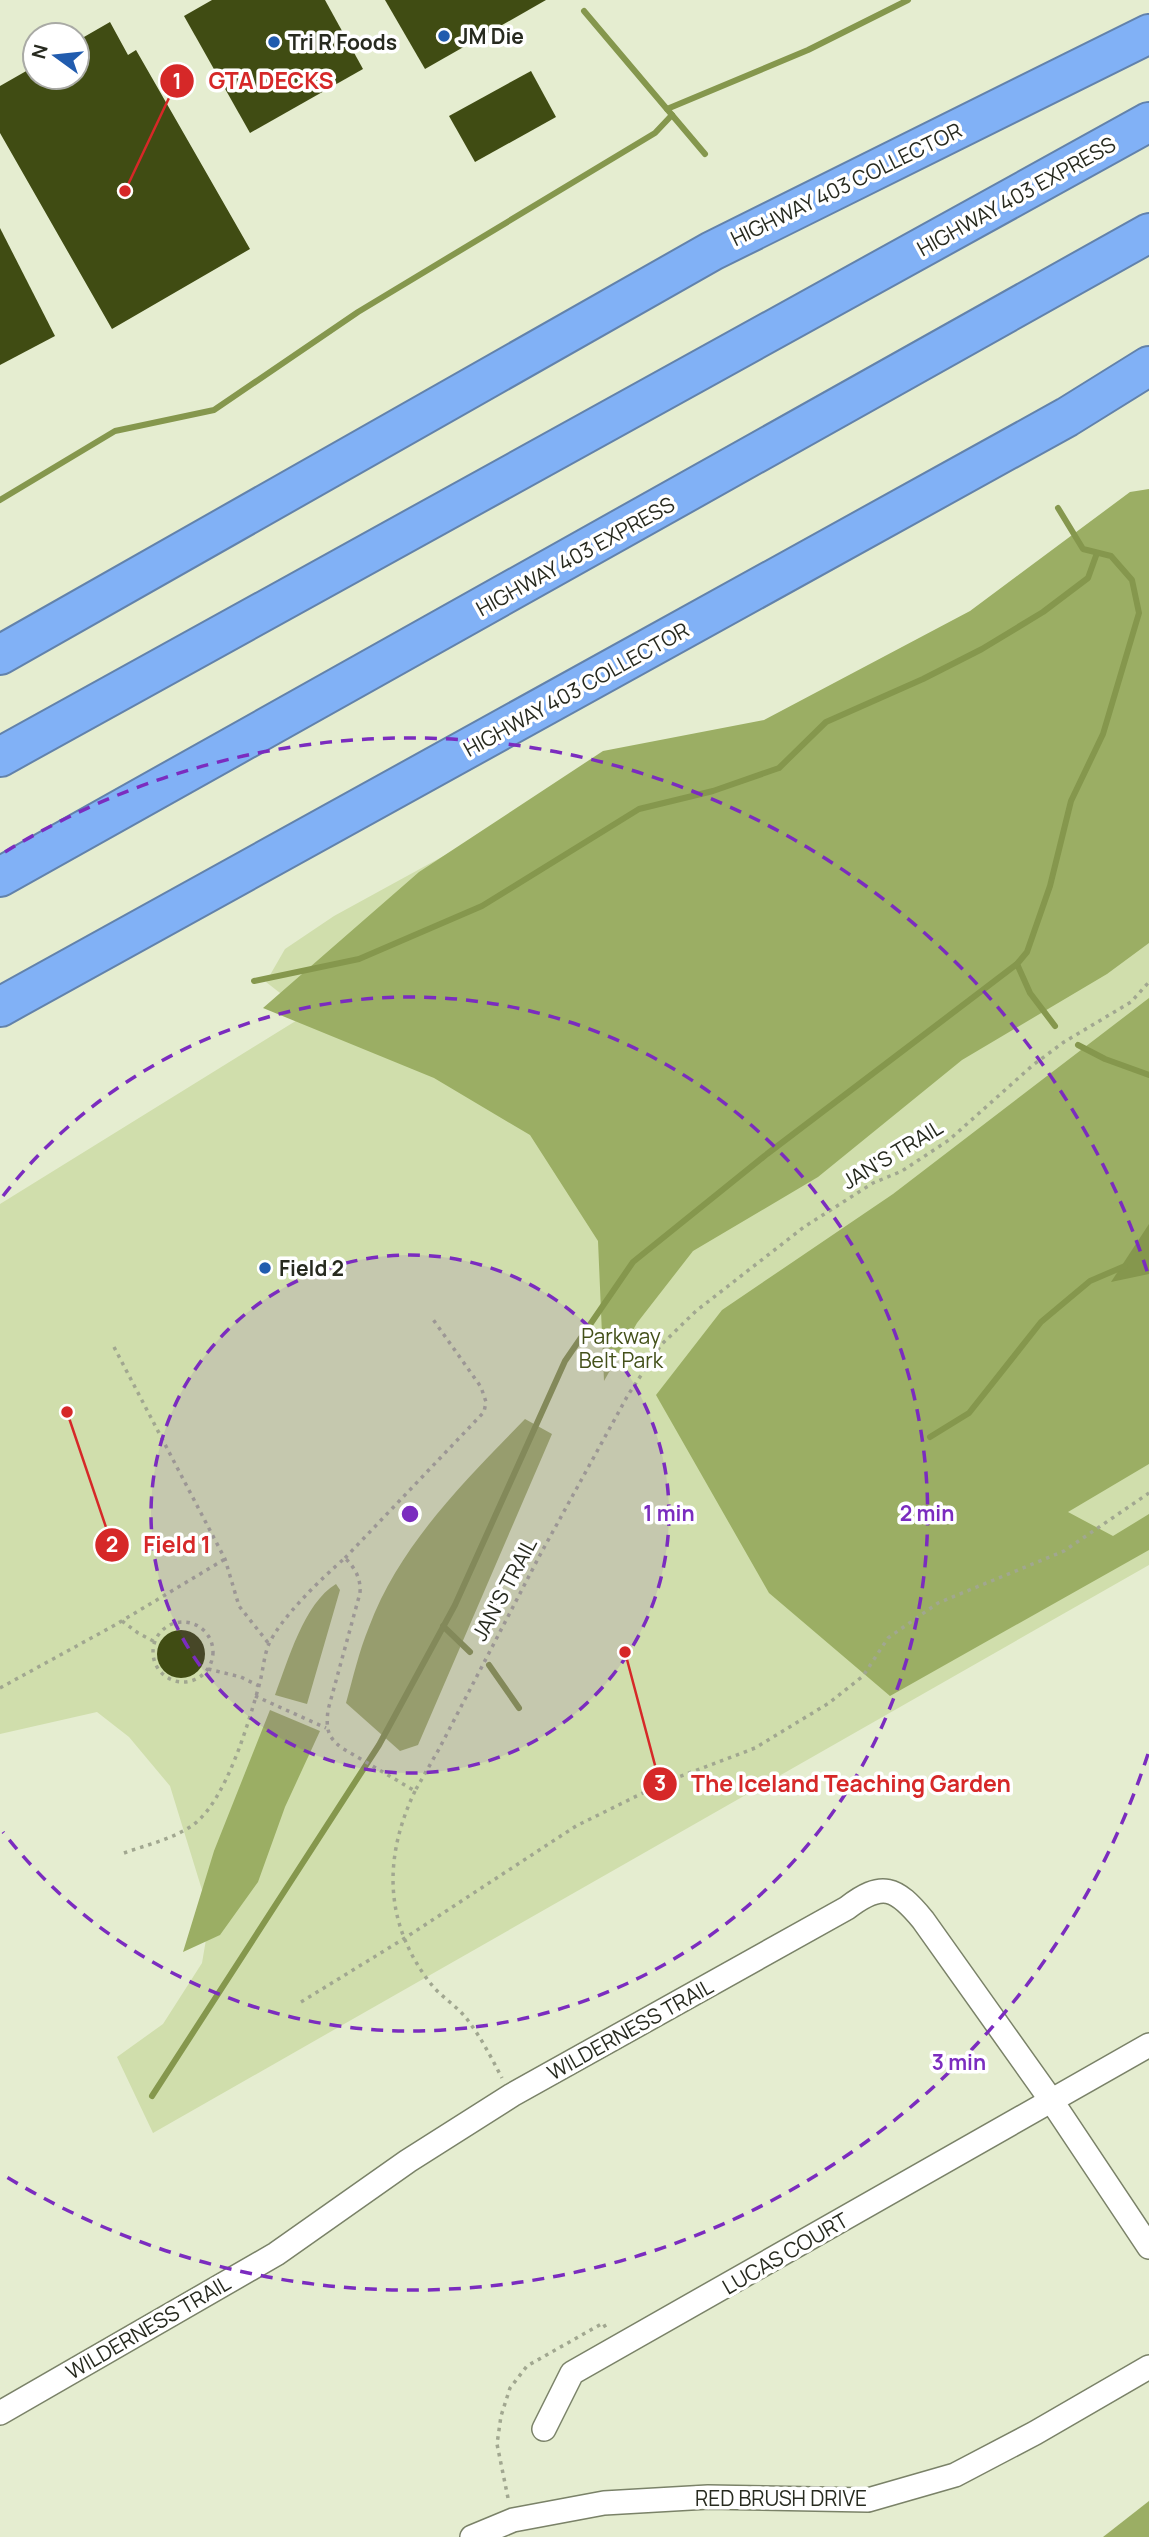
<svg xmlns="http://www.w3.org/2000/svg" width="1149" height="2537" font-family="Manrope,sans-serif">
  <rect width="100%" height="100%" fill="#e5edd0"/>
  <!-- green -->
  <path fill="#d0deac" d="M1149,559V1565L153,2133L117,2057L163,2024L202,1963L210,1916L170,1786L129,1737L97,1712L0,1734V1204L307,1014L266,982L285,949L334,916L480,836L518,833Z"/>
  <!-- forest -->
  <g fill="#9bae64">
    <path d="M1149,489V943L1107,974L962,1060L818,1177L693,1251L637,1323L604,1381L598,1241L530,1135L434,1078L263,1008L419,872L603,751L764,720L970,611L1130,492Z"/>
    <path d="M1149,998V1464L1068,1512L1113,1536L1149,1514V1550L890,1696L769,1593L656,1395L722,1310L893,1194Z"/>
    <path d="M525,1419L552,1434L418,1745L400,1751L346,1703C353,1678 359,1651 369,1627C400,1544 465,1481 525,1419Z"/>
    <path d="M336,1584L340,1590L307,1704L275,1695C288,1661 304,1603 336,1584Z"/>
    <path d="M270,1710L320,1731L285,1807L258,1882L220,1935L183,1952L214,1851Z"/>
    <path d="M1149,2501V2537H1103Z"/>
  </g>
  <!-- water -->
  <path fill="#85974d" d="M1149,1224V1274L1111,1282Z"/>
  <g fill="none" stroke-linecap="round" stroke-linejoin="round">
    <!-- stream -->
    <g stroke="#85974d" stroke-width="6">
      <path d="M584,11L705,154"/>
      <path d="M667,109L808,50L908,0"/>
      <path d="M0,500L115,431L214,410L358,312L655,133L672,115"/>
      <path d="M1017,964L1030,993L1055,1026"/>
      <path d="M254,981L359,959L482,906L639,809L713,791L779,768L826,722L923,679L982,649L1043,612L1088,578L1097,553"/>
      <path d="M1078,1045L1105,1059L1149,1075"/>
      <path d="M930,1437L969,1413L1041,1322L1090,1281L1125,1266"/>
      <path d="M443,1626L470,1652"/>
      <path d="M489,1665L519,1708"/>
      <path d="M152,2096L379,1745L455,1605L565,1361L633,1262L767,1154L1017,964L1027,952L1050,886L1071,801L1103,734L1139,613L1132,580L1111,556L1083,549L1058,508"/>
    </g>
  </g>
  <!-- building -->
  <g fill="#404c13">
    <path d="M212,0H325L363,69L250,133L184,16Z"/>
    <path d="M385,0H546L425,69Z"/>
    <path d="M110,22L128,55L136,50L250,249L112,329L0,133V86L35,66V77H77V41Z"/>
    <path d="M531,71L556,117L475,162L449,116Z"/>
    <path d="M0,228L55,336L0,365Z"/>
    <circle cx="181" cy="1654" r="24"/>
  </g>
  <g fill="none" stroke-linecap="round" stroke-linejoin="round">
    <!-- street casing -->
    <g stroke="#7a8268" stroke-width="26">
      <g id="street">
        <path d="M0,2413L276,2254L408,2161L512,2095L847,1908C882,1881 896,1887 923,1920L1051,2100L1149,2247"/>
        <path d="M544,2429L572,2373L1149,2045"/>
        <path d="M472,2537L513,2520L604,2503L708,2497L868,2500L955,2475L1035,2433L1149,2367"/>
      </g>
    </g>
    <!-- highway casing -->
    <g stroke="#6282ab" stroke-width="42">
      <g id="highway">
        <path d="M0,655L712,251L1149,34"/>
        <path d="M0,757L1149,122"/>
        <path d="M0,877L1149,233"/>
        <path d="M0,1007L1067,417L1149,366"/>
      </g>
    </g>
    <!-- path -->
    <g stroke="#a1a790" stroke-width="3.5" stroke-dasharray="3.5 5" stroke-linecap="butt">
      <path d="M114,1347L225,1559L239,1606L269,1644"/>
      <path d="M345,1558L484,1412L486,1402L481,1387L432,1318"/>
      <path d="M122,1621L138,1633L155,1642"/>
      <circle cx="183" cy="1652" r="30"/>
      <path d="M208,1669L241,1677L259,1686"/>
      <path d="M0,1688L115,1625L225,1559"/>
      <path d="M255,1696L326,1728"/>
      <path d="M415,1791C383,1858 384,1924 431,1984C442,1998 459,2007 469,2022C482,2039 492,2059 502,2078"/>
      <path d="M124,1853C146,1845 173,1839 193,1825C226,1801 249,1722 260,1682C263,1670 264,1657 268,1646C279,1619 323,1577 345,1558C355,1568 361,1578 360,1593L328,1710C326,1728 327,1737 342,1748L415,1791L439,1749L540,1555L628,1395L661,1345L696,1311L804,1227L873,1183L902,1171L949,1140L1033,1065L1064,1042L1131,1002L1149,982"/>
      <path d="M301,2002L405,1938L576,1826L663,1783L755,1748L829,1703L863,1676L888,1638L938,1603L1064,1551L1149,1493"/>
      <path d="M508,2498L497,2444L501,2416L510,2388L527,2366L603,2323L606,2328"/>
    </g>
    <!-- street -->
    <use href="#street" stroke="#fff" stroke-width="23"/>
    <!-- highway -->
    <use href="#highway" stroke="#81b1f6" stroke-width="38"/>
  </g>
  <!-- distance rings -->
  <circle cx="410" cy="1514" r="259" fill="#7b2cbf" fill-opacity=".12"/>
  <g fill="none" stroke="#7b2cbf" stroke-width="3.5" stroke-dasharray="12 9">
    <circle cx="410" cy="1514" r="259"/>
    <path d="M3 1196A517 517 0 1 1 3 1832"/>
    <path d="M1148 1754A776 776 0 0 1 5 2176M5 852A776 776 0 0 1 1148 1274"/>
  </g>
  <!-- markers -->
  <g fill="#215cae" stroke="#fff" stroke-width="2.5">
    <circle cx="444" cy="36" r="7"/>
    <circle cx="274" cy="42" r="7"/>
    <circle cx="265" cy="1268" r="7"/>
  </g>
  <g text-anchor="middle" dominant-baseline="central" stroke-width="7" stroke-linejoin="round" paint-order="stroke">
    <!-- poi labels -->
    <g font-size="21" font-weight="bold" fill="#272a1f" stroke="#fff" text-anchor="start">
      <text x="458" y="36">JM Die</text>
      <text x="288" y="42">Tri R Foods</text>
      <text x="279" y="1268">Field 2</text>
    </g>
    <!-- street labels -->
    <g font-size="21" fill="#272a1f" stroke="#fff">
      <text transform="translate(846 184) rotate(-26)">HIGHWAY 403 COLLECTOR</text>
      <text transform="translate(1016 196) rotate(-29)">HIGHWAY 403 EXPRESS</text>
      <text transform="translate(575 556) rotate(-29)">HIGHWAY 403 EXPRESS</text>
      <text transform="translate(576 689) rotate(-29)">HIGHWAY 403 COLLECTOR</text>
      <text transform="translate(892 1154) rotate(-31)">JAN'S TRAIL</text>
      <text transform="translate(504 1589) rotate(-62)">JAN'S TRAIL</text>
      <text transform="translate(630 2029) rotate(-29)">WILDERNESS TRAIL</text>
      <text transform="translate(785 2253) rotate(-30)">LUCAS COURT</text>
      <text transform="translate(148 2327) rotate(-30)">WILDERNESS TRAIL</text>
      <text x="781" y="2498">RED BRUSH DRIVE</text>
    </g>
    <!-- park labels -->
    <g font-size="21" fill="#44511a" stroke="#fff">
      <text x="621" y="1336">Parkway<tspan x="621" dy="24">Belt Park</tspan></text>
    </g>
  </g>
  <circle cx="410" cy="1514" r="10" fill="#7b2cbf" stroke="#fff" stroke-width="3.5"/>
  <g font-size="21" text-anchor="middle" font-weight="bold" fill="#7b2cbf" stroke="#fff" stroke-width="7" stroke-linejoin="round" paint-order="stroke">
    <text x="669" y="1521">1 min</text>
    <text x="927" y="1521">2 min</text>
    <text x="959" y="2070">3 min</text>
  </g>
  <!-- callouts -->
  <path fill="none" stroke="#d62828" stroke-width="2.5" d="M125 191L177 81M67 1412L112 1545M625 1652L660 1784"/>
  <g fill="#d62828" stroke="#fff" stroke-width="2.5">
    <circle cx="125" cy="191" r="7"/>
    <circle cx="67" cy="1412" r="7"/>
    <circle cx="625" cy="1652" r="7"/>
    <circle cx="177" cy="81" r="18"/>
    <circle cx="112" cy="1545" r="18"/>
    <circle cx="660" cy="1784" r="18"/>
  </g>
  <g font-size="21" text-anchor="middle" font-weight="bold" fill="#fff">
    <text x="177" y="89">1</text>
    <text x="112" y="1552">2</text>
    <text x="660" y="1791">3</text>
  </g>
  <g font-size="23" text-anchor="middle" font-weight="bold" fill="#d62828" stroke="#fff" stroke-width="7" stroke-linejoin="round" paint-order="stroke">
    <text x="271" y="89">GTA DECKS</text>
    <text x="177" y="1553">Field 1</text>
    <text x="851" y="1792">The Iceland Teaching Garden</text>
  </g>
  <!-- north arrow -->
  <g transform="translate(56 56) rotate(285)"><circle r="33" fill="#ffffff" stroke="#a9aaa5" stroke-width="2"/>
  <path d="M0-5L12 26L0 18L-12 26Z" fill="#215cae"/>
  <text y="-10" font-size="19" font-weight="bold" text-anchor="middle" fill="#272a1f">N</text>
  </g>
</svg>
